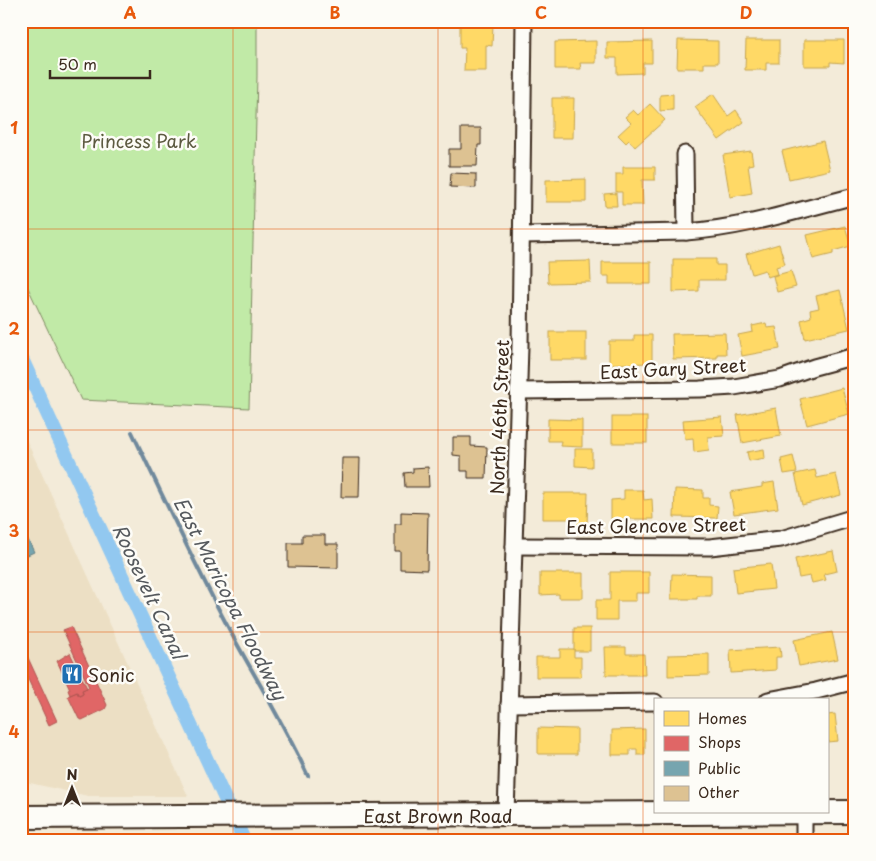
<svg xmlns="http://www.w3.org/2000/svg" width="876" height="861" font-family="'Playpen Sans',sans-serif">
  <rect width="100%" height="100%" fill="#f3ebd9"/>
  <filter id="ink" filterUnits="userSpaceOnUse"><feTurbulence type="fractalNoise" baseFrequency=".02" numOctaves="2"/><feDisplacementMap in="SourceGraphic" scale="10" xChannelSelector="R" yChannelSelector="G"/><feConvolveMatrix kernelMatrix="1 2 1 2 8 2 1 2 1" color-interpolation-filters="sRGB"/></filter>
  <g filter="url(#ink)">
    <!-- built -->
    <path fill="#ecdfc4" d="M21,428L188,796H88L21,781Z"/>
    <!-- green -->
    <path fill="#c1eaa7" stroke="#7e8a62" d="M21,21H257V76L249,408L81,400L21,273Z"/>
    <!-- homes -->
    <g fill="#ffd966" stroke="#c4a450">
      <path d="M460,23L493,24L492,46L486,45V71H464L465,48H460Z"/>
      <path d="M678,40L718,41V63H704V68H677Z"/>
      <path d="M746,40H779V63H766V70H745Z"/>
      <path d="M804,40H844V63L830,62V66H804Z"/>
      <path d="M596,41V63H580L581,69H555V42Z"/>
      <path d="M652,41V63H643V73L617,74V58H607V42Z"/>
      <path d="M673,94V110L660,111V95Z"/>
      <path d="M713,94L728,116L736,110L744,122L719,140L695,107Z"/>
      <path d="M552,98H574L573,138H552Z"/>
      <path d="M650,104L665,120L635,147L629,140L626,143L618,135L631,123L625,117L633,110L638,115Z"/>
      <path d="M855,139V160L853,161L848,140Z"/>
      <path d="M823,141L830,170L789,179L782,151Z"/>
      <path d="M751,151L753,164L748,165L752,193L730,197L723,155Z"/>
      <path d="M623,167H655V180H642L643,205H622V192H616V174H623Z"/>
      <path d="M586,179V202H546V180Z"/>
      <path d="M616,193L617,206H605L604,194Z"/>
      <path d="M845,226L851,246L833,251V254L813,259L807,235Z"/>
      <path d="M779,244L785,264L776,267L778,274L767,277L765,270L752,274L746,254Z"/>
      <path d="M673,259H716V265H725V280H699V291L673,292Z"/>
      <path d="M590,261L591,282L548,283L547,262Z"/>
      <path d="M602,262H651V284H609V276H602Z"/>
      <path d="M791,271L796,287L777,292L773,276Z"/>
      <path d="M840,290L849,329L805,339L801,320L811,317L810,310L819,308L816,296Z"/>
      <path d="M766,323L767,328L776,327L780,349L742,356L738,335L753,332L752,326Z"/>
      <rect x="550" y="332" width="36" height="28"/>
      <path d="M725,333L726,354H717V358L673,359L672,334Z"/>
      <path d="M634,335H652V363L609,364V341H634Z"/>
      <path d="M842,388L849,414L807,425L800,399Z"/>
      <path d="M776,408L781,436L742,443L737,415Z"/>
      <rect x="612" y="417" width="35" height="26"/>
      <path d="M722,417L724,436L708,437L709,450L694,452L693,438L685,439L683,420Z"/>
      <path d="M548,419L582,420V447L560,446L561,441H548Z"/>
      <path d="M575,449H592V467L575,466Z"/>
      <path d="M764,449L765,458L749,461L747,452Z"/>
      <path d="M793,456L797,472L784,474L781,459Z"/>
      <path d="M815,470L817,478L836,474L841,495L802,505L795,474Z"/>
      <path d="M774,482L778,508L734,514L730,492L762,487V484Z"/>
      <path d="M675,489L703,490V498H709V505L718,506L717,518L674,517Z"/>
      <path d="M624,490H643L644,500L652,499L653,519H611V500L624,499Z"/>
      <path d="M543,493H588L587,527H573V519H543Z"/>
      <path d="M833,551L837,571L824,574L826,580L812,583L810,576L799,578L795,559Z"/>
      <path d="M771,564L774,589L736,593L733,568Z"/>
      <path d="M610,572H649V593H636V601H617V620H596V600H610Z"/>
      <path d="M540,573H583V598H559V594L540,595Z"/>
      <path d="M672,574L711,575V596H697V599H671Z"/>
      <rect x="574" y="628" width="16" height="23"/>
      <path d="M832,632L838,659L799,666L794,640Z"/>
      <path d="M605,647H626V654H644L645,675H606Z"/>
      <path d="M780,647L781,657H776V670L731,673L730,650Z"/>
      <path d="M560,649H574V657H581V677H536V657H560Z"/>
      <path d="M709,654V675L668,676V655Z"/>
      <path d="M835,714L838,741L827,742V715Z"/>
      <path d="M538,728L577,729V754H538Z"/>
      <path d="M645,729V755H637V749H630V755H612V730Z"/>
    </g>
    <!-- shops -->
    <g fill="#e06666" stroke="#ae5450">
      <path d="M71,627L107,705L105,709L82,720L79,719L68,696L77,692L79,696L83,694L82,690L89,687L63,630Z"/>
      <path d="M21,647H23L57,721L49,725L21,664Z"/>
      <path d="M70,653L87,688L82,690L83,694L79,696L77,692L70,695L68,690L70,689L57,661Z"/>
    </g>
    <!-- public -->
    <g fill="#76a5af" stroke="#648084">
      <path d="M21,499L27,512L21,515Z"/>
      <path d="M21,525L34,552L21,558Z"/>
    </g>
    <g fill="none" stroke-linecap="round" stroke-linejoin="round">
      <!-- stream -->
      <path stroke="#6f899c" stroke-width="4" d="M132,432C166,503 199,574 236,642C261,687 287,730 308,776"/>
      <!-- canal -->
      <path stroke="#92c8f0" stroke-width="14" d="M21,357L244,840"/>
    </g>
    <!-- building -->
    <g fill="#ddc292" stroke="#3b2a1e">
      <path d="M461,128H481V145H478L477,166H449V149H461Z"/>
      <path d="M451,173L476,174V188L450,187Z"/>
      <path d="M453,437H471V446L487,447L486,478H468V471H461V456L453,455Z"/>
      <path d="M342,458H360L359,497H341Z"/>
      <path d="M428,467L429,487H405L404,473L413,472V468Z"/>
      <path d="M401,512L428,513L427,570L400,569V551H395V524H401Z"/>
      <path d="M302,535H325V544H338V568L288,567V543H302Z"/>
    </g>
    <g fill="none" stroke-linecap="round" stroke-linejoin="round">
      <!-- minor casing -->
      <g stroke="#3b2a1e" stroke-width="19">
        <g id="minor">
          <path d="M685,154L686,232"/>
          <path d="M522,235L686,232C744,228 799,210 855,196"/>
          <path d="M518,391L700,389L734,387L780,379L814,367L855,356"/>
          <path d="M514,546L710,547L781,539L855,517"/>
          <path d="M768,700L816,691L855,681"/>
          <path d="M509,704L655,702"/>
          <path d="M506,815L520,346L524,21"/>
          <path d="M804,840V813"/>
        </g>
      </g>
      <!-- secondary casing -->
      <g stroke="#3b2a1e" stroke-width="26">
        <path id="secondary" d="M21,817L855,812"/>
      </g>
      <!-- minor -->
      <use href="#minor" stroke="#fdfcf7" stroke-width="15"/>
      <!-- secondary -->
      <use href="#secondary" stroke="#fdfcf7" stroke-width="22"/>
    </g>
  </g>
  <!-- grid -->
  <path fill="none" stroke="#e8590c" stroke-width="1" stroke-opacity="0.55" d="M233,21V840M438,21V840M643,21V840M21,229H855M21,430H855M21,632H855"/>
  <!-- icons -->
  <defs>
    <g id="restaurant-square" transform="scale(1.125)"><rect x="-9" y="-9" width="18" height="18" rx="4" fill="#1f6fb2" stroke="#fdfcf7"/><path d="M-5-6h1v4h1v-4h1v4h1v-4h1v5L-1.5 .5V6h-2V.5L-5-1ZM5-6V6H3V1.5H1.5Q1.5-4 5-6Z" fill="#fff"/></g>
  </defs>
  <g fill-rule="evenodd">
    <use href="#restaurant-square" x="72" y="674"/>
  </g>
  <g text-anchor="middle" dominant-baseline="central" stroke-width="5" stroke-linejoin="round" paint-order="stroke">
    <!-- park labels -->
    <g font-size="18" fill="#5c5a40" stroke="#fdfcf7">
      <text x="139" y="140">Princess Park</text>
    </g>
    <!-- street labels -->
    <g font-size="18" fill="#3b2a1e" stroke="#fdfcf7">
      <text transform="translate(673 368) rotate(-3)">East Gary Street</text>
      <text transform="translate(499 417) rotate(-88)">North 46th Street</text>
      <text transform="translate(656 525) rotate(-1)">East Glencove Street</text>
      <text x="438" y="815">East Brown Road</text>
    </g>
    <!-- poi labels -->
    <g font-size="18" fill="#3b2a1e" stroke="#fdfcf7" text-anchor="start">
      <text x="88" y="674">Sonic</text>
    </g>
    <!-- water labels -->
    <g font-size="19" font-style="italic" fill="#55595d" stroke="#fdfcf7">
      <text transform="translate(150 591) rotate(65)">Roosevelt Canal</text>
      <text transform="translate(231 598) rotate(63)">East Maricopa Floodway</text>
    </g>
  </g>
  <!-- margin -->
  <rect width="876" height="861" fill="none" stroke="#fdfcf7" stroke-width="55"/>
  <!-- legend -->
  <rect x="654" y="698" width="175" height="115" fill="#fdfcf7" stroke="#afa8a0"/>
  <rect x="664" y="711" width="25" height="15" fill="#ffd966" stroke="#afa8a0"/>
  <text x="698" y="724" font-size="15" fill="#3b2a1e">Homes</text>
  <rect x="664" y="736" width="25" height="15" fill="#e06666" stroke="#afa8a0"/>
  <text x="698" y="748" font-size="15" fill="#3b2a1e">Shops</text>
  <rect x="664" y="761" width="25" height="15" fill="#76a5af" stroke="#afa8a0"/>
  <text x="698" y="774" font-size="15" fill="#3b2a1e">Public</text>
  <rect x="664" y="786" width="25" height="15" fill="#ddc292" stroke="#afa8a0"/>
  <text x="698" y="798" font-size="15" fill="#3b2a1e">Other</text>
  <!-- north arrow -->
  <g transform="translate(72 788)" stroke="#fdfcf7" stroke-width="4" paint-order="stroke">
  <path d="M0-4L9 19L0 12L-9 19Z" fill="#3b2a1e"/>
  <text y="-8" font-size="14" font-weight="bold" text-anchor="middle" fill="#3b2a1e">N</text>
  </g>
  <!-- scale -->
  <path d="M50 70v8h100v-8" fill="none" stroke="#3b2a1e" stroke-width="2.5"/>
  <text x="58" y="70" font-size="15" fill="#3b2a1e" stroke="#fdfcf7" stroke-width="4" paint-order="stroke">50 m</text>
  <rect x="28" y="28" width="820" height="806" fill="none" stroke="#e8590c" stroke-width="2"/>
  <g font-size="16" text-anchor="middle" font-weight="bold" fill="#e8590c">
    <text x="130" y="19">A</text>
    <text x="335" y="19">B</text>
    <text x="541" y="19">C</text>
    <text x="746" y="19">D</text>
    <text x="14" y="134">1</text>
    <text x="14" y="335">2</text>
    <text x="14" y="537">3</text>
    <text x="14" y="738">4</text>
  </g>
</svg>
